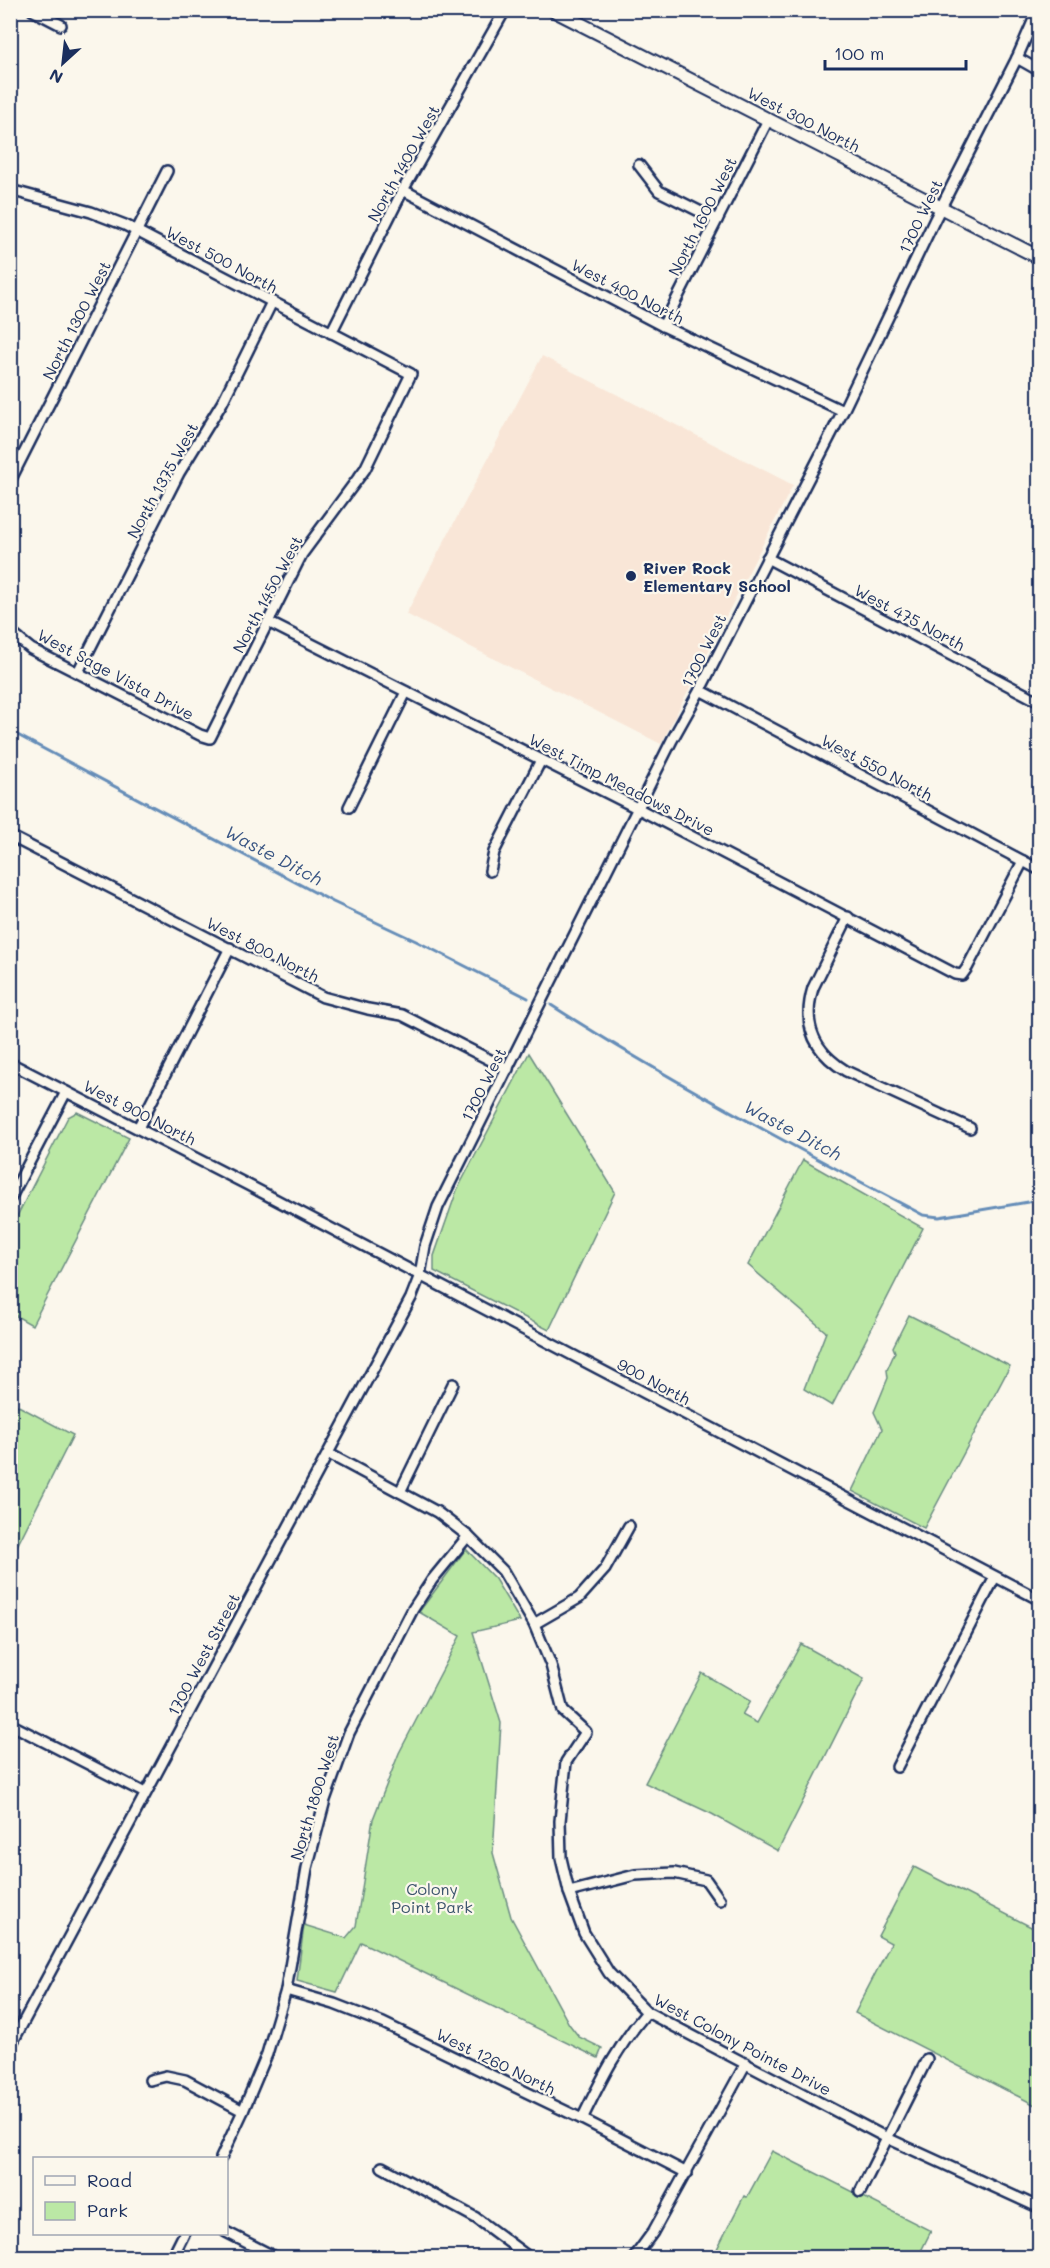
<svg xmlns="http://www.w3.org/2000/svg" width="1050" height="2268" font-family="Mali,sans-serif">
  <rect width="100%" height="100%" fill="#fbf7ec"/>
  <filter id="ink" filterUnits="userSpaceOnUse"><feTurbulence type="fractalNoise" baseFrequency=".0167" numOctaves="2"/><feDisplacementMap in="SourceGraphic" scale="12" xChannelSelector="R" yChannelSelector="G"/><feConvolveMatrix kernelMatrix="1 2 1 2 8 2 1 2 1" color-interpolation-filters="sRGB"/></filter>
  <g filter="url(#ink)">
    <!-- built -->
    <path fill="#f9e6d7" d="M542,356L793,485L661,744L406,614Z"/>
    <!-- green -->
    <g fill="#bbe8a5" stroke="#6b8c82" stroke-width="1.5">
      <path d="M529,1053L615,1192L549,1330L434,1271V1256L457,1190Z"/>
      <path d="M77,1112L129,1138L32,1325L11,1313V1228L68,1117Z"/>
      <path d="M803,1160L923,1228L832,1406L804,1389L826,1332L748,1265Z"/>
      <path d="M909,1315L1010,1366L924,1528L852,1491L882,1429L874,1412L888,1378L887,1370L895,1352L893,1347Z"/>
      <path d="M11,1402L73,1435L11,1558Z"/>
      <path d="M466,1549L495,1579L520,1621L473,1632L501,1723L493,1853L511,1917L569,2024L579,2037L602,2048L598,2058L361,1942L337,1992L297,1981L304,1925L346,1938L356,1926L373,1819L399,1753L460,1636L419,1612Z"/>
      <path d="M801,1644L864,1679L778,1851L712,1814L645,1783L702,1673L750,1701L742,1715L757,1723Z"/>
      <path d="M914,1867L1039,1931V2107L855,2013L891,1943L878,1936Z"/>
      <path d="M772,2151L931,2231L918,2257L733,2258L717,2249L744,2196L747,2197Z"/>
    </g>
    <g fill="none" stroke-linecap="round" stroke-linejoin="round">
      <!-- stream -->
      <g stroke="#658db8" stroke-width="3">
        <path d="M10,731L333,902L416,941L528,998"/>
        <path d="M551,1005C671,1082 797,1148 923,1215L939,1217L1040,1200"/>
      </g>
      <!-- street casing -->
      <g stroke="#1b2f5e" stroke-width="14">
        <g id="street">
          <path d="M32,10L61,25"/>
          <path d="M1017,58L1040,71"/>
          <path d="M639,165L659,191L717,220"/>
          <path d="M10,190L91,212L125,225L411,374L365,469L302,554L210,738L200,735L31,649L10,632"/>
          <path d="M403,190L663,326L843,411"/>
          <path d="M663,326L768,120"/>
          <path d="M331,333L403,190L505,10"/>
          <path d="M10,481L167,171"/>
          <path d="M767,558L1040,702"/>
          <path d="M268,622L637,808L955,974L962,975L967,968L1023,861"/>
          <path d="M78,672L179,473L222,403L272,302"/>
          <path d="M700,690L1040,870"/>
          <path d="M349,807L406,692"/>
          <path d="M10,836L323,997L368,1009L402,1015L508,1069"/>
          <path d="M490,871L494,852L541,760"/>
          <path d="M848,917L813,988C802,1025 814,1052 846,1071L970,1128"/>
          <path d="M10,1063L248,1185L1040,1600"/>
          <path d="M138,1128L230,948"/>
          <path d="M10,1199L66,1092"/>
          <path d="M329,1454L437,1512L468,1536L503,1571L534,1624L551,1665L563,1711L586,1732L566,1762L560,1821L561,1858L569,1892L584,1933L609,1973L647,2012L887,2138L1040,2208"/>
          <path d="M400,1492L453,1384"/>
          <path d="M534,1624L579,1598L605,1569L629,1526"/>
          <path d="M10,1724L145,1793"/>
          <path d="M897,1767L995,1577"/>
          <path d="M569,1892L635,1875L674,1873L706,1880L720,1900"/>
          <path d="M286,1990L334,2004L383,2023L582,2119L687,2173"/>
          <path d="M10,2047L411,1298L420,1275L425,1246L438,1207L672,740L700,690L843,411L935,219L1017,58L1038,10"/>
          <path d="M150,2080L166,2076L185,2080L243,2111"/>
          <path d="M582,2119C602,2078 617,2047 647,2012"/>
          <path d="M221,2158L243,2111L267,2054L286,1990L307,1868L325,1800L349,1733L413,1609L432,1580L468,1536"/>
          <path d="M382,2167L476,2218L530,2258"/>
          <path d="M860,2192L927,2059"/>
          <path d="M226,2232L277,2258"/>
          <path d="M172,2258L184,2234"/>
          <path d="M634,2258L653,2232L746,2063"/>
        </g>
      </g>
      <!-- secondary casing -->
      <g stroke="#1b2f5e" stroke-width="16">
        <path id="secondary" d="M553,10L1040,258"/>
      </g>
      <!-- street -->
      <use href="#street" stroke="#fbf7ec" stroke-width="9"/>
      <!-- secondary -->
      <use href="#secondary" stroke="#fbf7ec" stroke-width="12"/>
    </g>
  </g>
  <!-- markers -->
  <circle fill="#1b2f5e" stroke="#fbf7ec" stroke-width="2" cx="631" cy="576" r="6"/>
  <g text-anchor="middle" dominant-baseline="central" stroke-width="4.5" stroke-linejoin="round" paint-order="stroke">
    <!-- street labels -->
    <g font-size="16" fill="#1b2f5e" stroke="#fbf7ec">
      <text transform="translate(804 119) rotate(27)">West 300 North</text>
      <text transform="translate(403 163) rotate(-61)">North 1400 West</text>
      <text transform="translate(702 216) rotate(-63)">North 1600 West</text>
      <text transform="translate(920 216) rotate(-64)">1700 West</text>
      <text transform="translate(222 259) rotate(28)">West 500 North</text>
      <text transform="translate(628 291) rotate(27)">West 400 North</text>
      <text transform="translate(76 320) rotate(-63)">North 1300 West</text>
      <text transform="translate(162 480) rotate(-61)">North 1375 West</text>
      <text transform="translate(267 594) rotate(-62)">North 1450 West</text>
      <text transform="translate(910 617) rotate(28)">West 475 North</text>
      <text transform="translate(703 650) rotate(-63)">1700 West</text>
      <text transform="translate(116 674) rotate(28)">West Sage Vista Drive</text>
      <text transform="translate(877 767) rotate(28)">West 550 North</text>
      <text transform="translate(622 784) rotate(27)">West Timp Meadows Drive</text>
      <text transform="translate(263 949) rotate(27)">West 800 North</text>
      <text transform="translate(483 1084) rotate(-63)">1700 West</text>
      <text transform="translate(140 1112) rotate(27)">West 900 North</text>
      <text transform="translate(654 1381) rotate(28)">900 North</text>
      <text transform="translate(203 1654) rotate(-62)">1700 West Street</text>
      <text transform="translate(314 1797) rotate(-73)">North 1800 West</text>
      <text transform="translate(743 2044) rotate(28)">West Colony Pointe Drive</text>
      <text transform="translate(496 2061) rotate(26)">West 1260 North</text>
    </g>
    <!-- poi labels -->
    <g font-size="16" font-weight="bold" fill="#1b2f5e" stroke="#fbf7ec" text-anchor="start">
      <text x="643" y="567">River Rock<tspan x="643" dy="18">Elementary School</tspan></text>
    </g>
    <!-- park labels -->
    <g font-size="16" fill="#3b546c" stroke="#fbf7ec">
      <text x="432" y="1888">Colony<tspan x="432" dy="18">Point Park</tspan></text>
    </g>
    <!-- water labels -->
    <g font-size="18" font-style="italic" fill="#3a5684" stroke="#fbf7ec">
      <text transform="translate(274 855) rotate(28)">Waste Ditch</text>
      <text transform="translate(793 1130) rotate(28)">Waste Ditch</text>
    </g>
  </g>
  <!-- margin -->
  <rect width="1050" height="2268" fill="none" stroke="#fbf7ec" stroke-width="36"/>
  <rect x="18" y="18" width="1014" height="2232" fill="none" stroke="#1b2f5e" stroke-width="2" filter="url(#ink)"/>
  <!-- legend -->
  <rect x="33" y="2157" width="195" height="78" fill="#fbf7ec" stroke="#a1a7b3" stroke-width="1.5"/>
  <rect x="45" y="2176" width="30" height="9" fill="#fbf7ec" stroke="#a1a7b3" stroke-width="1.5"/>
  <text x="87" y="2187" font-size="18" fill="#1b2f5e">Road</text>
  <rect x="45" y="2202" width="30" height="18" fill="#bbe8a5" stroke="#a1a7b3" stroke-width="1.5"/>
  <text x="87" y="2217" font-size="18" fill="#1b2f5e">Park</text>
  <!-- north arrow -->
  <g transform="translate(63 63) rotate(207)" stroke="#fbf7ec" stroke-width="4.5" paint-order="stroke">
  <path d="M0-4.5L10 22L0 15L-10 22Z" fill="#1b2f5e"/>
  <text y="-9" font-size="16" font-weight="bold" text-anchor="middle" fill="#1b2f5e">N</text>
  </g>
  <!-- scale -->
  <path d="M825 60v9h141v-9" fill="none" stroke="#1b2f5e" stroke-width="3"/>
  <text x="834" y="60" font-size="18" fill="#1b2f5e" stroke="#fbf7ec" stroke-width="4.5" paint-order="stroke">100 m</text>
</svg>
